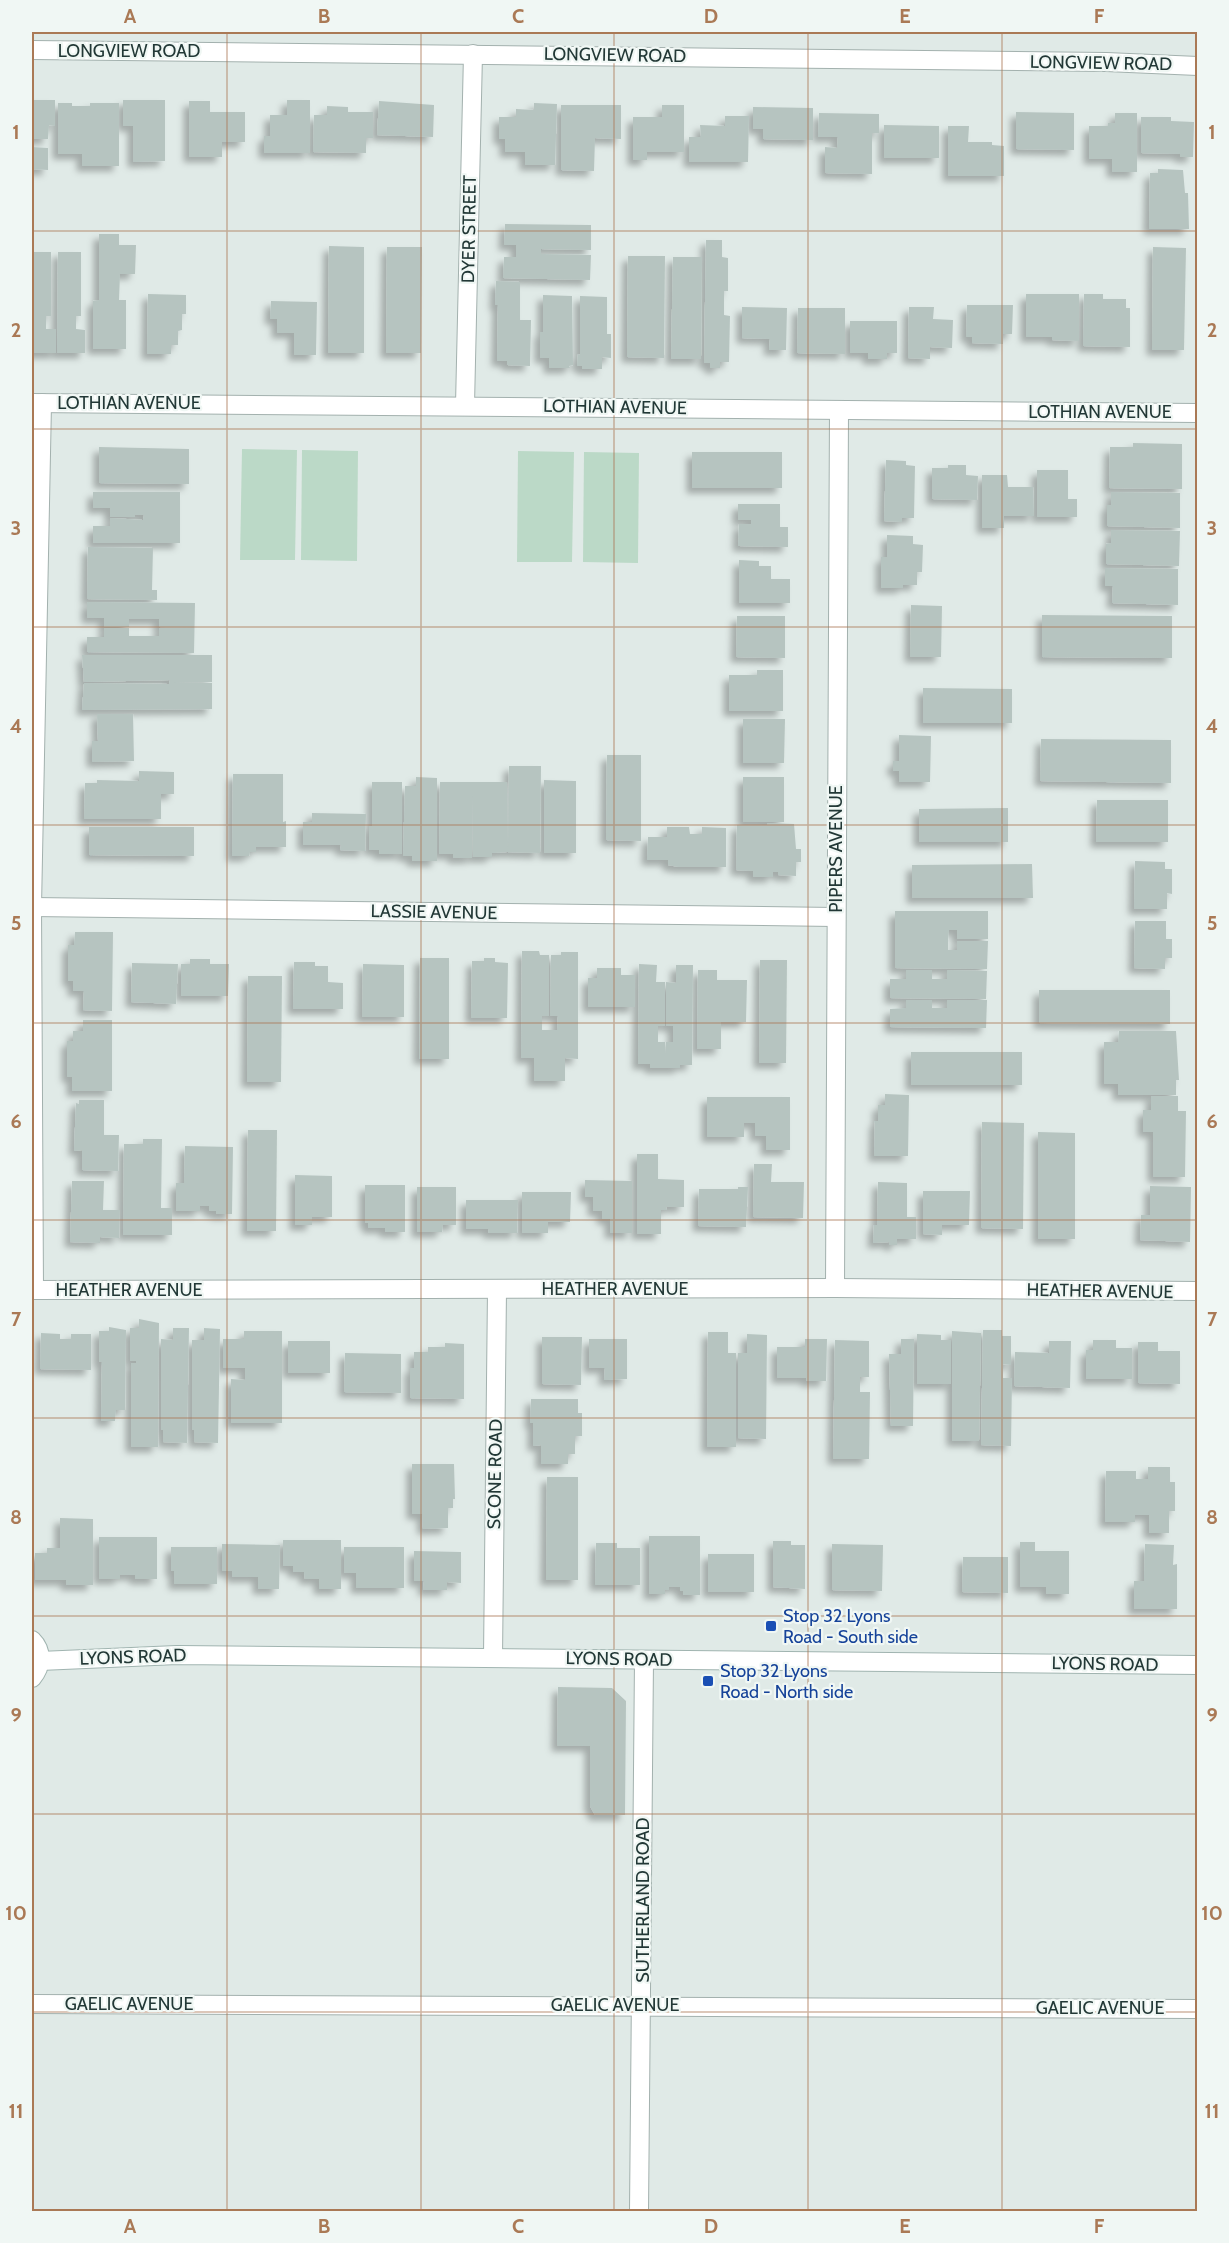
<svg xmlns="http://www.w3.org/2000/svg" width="1229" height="2243" font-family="Cabin,sans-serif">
  <defs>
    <filter id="shadow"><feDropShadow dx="-5.5" dy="5.5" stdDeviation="3" flood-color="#0004"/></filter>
  </defs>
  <rect width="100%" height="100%" fill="#e0eae7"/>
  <!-- green -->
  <g fill="#bbd9c7">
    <path d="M242,449L297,450L295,560H240Z"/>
    <path d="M302,450L358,451L357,561L301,560Z"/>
    <path d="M518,451L574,452L572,562H517Z"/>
    <path d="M584,452L639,453L638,563L583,562Z"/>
  </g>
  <!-- building -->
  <g fill="#b6c4c0" filter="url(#shadow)">
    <path d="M32,100H55V126L49,125L48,139H32Z"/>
    <path d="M123,100H165V161L133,162V126H123Z"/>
    <path d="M287,100H310V153H264V136H270V115H287Z"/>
    <path d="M189,101H210V112H245V142H222V157H189Z"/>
    <path d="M379,101L434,105L433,137L377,135Z"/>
    <path d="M58,103H72V106H90V103H119V166H82V154H58Z"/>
    <path d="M534,103L557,104L555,165H525V152H505V139H499V117H516V109L534,110Z"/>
    <path d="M561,105H621V139L595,138L594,171L561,170Z"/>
    <path d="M662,105H684V152H647V160H633V117H662Z"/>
    <path d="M327,106L348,107V112H373V138H366V153L313,152L314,115H327Z"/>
    <path d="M753,107L813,108V140L763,139V129H753Z"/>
    <path d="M1016,112L1074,113V150L1016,149Z"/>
    <path d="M819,113L879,114V133H872V174L825,173V147L837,148L838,137H818Z"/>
    <path d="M1115,113H1137V172H1112V159H1089V126H1108V123H1115Z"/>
    <path d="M725,116H749L748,162H689V137H701L700,125L725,126Z"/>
    <path d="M1141,117H1171V121L1194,122L1193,157H1180V154L1141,153Z"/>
    <path d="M884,125L939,126V158H884Z"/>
    <path d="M948,126H969L968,142H992V145L1004,146V176H948Z"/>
    <path d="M32,147L48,148V170L32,169Z"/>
    <path d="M1158,169L1183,170L1185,193H1188L1189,229H1149L1150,173H1158Z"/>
    <path d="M505,224L591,225V250L541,249V254L591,255L590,280L503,278L504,257H516V245H504Z"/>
    <path d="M99,234H119V245H136L135,274H120L119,300H126V349H93V301L99,300Z"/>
    <path d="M706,240H722V257L728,258V291H724V315L730,316L729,362H720V368H710V363H704Z"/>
    <path d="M329,246L364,247V353H328Z"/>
    <path d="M387,247H422L421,353H386Z"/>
    <path d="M1153,247L1186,248L1184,350H1152Z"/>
    <path d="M32,252H51V316H46V329H56V353H32Z"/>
    <path d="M58,252H81V316H76V329L85,330V353H57Z"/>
    <path d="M628,256H665L664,358L627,357Z"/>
    <path d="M673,257H702L701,359H671Z"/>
    <path d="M496,281L520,282V320H531L530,366L507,365V361H497L498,305H495Z"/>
    <path d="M148,294L186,295V314H182V330L178,331V345H171V354H147Z"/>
    <path d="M1026,294H1079V341L1052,340V337H1026Z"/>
    <path d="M1084,294H1103V299H1126V308H1130V347L1083,346Z"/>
    <path d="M543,295L572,296L573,365L569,366L570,368H549V358H540V332H543Z"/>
    <path d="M580,296L607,297V334H611V358L602,357V369H582V366H577L578,354L580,355Z"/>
    <path d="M271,301L317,302L316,355H294V333H277V319H270Z"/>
    <path d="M967,305H1013L1012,334H1003V344L972,343V337H966Z"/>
    <path d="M742,307L787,308L786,350H769L770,339L742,338Z"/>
    <path d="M909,307H934L933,319L953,320L952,348L930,347V359L908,358Z"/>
    <path d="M798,308H845V354L797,353Z"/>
    <path d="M850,321H897V353H887V359H868V353H850Z"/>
    <path d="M1133,443L1182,444V489L1109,488L1110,447H1133Z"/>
    <path d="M99,447L189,449V484L99,483Z"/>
    <rect x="692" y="452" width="90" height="36"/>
    <path d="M886,460L906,461V465L915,466L914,518H902V522L884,521Z"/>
    <path d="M948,465H966V475L978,476L977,500L932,499V468H948Z"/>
    <path d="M1037,470H1068V499H1077V517H1037Z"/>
    <path d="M982,475H1007L1008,487H1033L1034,516H1004V528H982Z"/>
    <path d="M93,492H180V543H93V526H110V518L143,520L144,515H135V517H110V508H93Z"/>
    <path d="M1111,492L1180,493V528L1107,526V505H1111Z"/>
    <path d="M738,504H780V527H788V547L738,546L739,524H751V520H738Z"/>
    <path d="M1111,530L1180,531L1179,566L1106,564V544L1111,543Z"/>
    <path d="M887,535L913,536V544L923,545L922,572H917V585H903V588H881V557H887Z"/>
    <path d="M88,547L153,548L152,590H157V600L87,599Z"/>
    <path d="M739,560L759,561V566H771V579H790V603H739Z"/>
    <path d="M1105,568L1178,569V605L1112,603L1113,586H1105Z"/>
    <path d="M87,602L195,603L194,653L87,652V637H104V628H129V636H159V628H192L159,627V619H129V627H104V618H87Z"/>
    <path d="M911,605L942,606L941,657H910Z"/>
    <path d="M1042,615L1172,616V658L1042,657Z"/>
    <path d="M737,616H785V658L736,657Z"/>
    <path d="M82,655H212V682H174L212,683V709L82,710L84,683L169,684L170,680L84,682Z"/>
    <path d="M757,670H783V711H729V675H757Z"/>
    <path d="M923,688L1012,689V723H923Z"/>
    <path d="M97,714H133L134,761L92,762V741H98Z"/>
    <path d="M743,719H785L784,763H743Z"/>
    <path d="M899,735L931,736L930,782H899V771H893V761H899Z"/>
    <path d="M1041,739L1171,740V783L1040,781Z"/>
    <path d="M607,755H641V841L606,840Z"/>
    <path d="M509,766H541L540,853L507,852L492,853V857H473L472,792V858H453V854H439L440,782H507L508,849Z"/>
    <path d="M139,771L174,772V794H161V819H84L85,783H97V780L139,781Z"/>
    <path d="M233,774H283V822L286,821V847H256V852H250L249,856H232Z"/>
    <path d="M416,777L437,778V861H412V856H403L405,786H416Z"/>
    <rect x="743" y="777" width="41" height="45"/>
    <path d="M544,780L576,781V853H544Z"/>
    <path d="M372,782H402V854H379V850H369V826H372Z"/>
    <path d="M1097,800H1168V842H1096Z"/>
    <path d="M1008,808V842H919V809Z"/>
    <path d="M312,813L366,814L365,851L340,850L341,845H303V822H312Z"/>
    <path d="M767,823L794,824L796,849H801V862H796V876L778,875V872H773V877H753V871L736,870L737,825H767Z"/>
    <path d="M89,827H194V856L89,855Z"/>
    <path d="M667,827H689L690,834H702V827L726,828V867H679L668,865V860H647L648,837H667Z"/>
    <path d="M1135,861L1165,862V869H1172V894L1167,893V909H1134Z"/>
    <path d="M1032,864L1033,898H912V865Z"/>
    <path d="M895,911H988V939H957V930H949L948,940V950H957V941H988L987,969L895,968Z"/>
    <path d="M1135,921H1166V939H1172V958H1165V969L1134,968Z"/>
    <path d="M75,932H113L112,1011L83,1010L84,991H73V981H68V945H74Z"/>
    <path d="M522,951H539L540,955H549V1016H542V1030H557L558,1016H550L551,955H561V952H578V1059L565,1058V1081H534V1058H521Z"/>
    <path d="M420,958H449V1059H419Z"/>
    <path d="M484,958H495V962L508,963L507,1018H471L472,961H484Z"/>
    <path d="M190,959H210V964H229L228,996H181V964H190Z"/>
    <path d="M760,960H787L786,1063H759Z"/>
    <path d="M294,962H315V966H328V982L343,983V1009H293Z"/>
    <path d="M132,963L178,964L176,1004L131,1002Z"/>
    <path d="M363,964L404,965V1017H362Z"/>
    <path d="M639,964L657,965L656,982H665V1026H658V1042H665V1055L666,1042H673V1026H666V982L676,983V965H693L692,1065H680V1068H650V1064H638Z"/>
    <path d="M597,968H621V975H635V1007H588V978H597Z"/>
    <path d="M698,970H717V980H747L746,1022H721V1049H697Z"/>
    <path d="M906,970H932V979H947V970L987,971L986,999L890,998V979H906Z"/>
    <path d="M248,976H282L281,1082H247Z"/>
    <path d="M1039,990H1170V1024L1039,1023Z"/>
    <path d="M906,1000H932V1008H947V1000H987L986,1028L890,1027V1009L906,1008Z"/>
    <path d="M83,1020H112V1091H72V1077H67V1041H73V1031H83Z"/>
    <path d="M1119,1031H1176L1179,1080H1176V1095H1118V1084H1104V1042H1118Z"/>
    <rect x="911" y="1052" width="111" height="33"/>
    <path d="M885,1094L909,1095L908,1156H874L875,1121H878V1105H885Z"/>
    <path d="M1151,1096H1178V1111H1186L1185,1177H1153V1132H1143V1110H1151Z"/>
    <path d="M707,1097H790V1150H766V1136H755V1123H744V1137H707Z"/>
    <path d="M79,1100H104V1135H119L118,1171L82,1170V1150L74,1151L76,1103L79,1104Z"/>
    <path d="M982,1122L1024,1123L1023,1229L981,1228Z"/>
    <path d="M248,1130H277L276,1231H247Z"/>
    <path d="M1038,1132L1075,1133V1239H1038Z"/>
    <path d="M143,1139H162L161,1208H172V1235H123L124,1144H143Z"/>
    <path d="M185,1146L233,1147L232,1214H216V1211H209V1206H200V1211H176V1183H184Z"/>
    <path d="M637,1154H658V1179L684,1180V1207H666L667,1210H661V1234H637Z"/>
    <path d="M754,1164H772L771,1182H804L803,1218L753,1217Z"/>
    <path d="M295,1175L332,1176V1217H312V1225H295Z"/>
    <path d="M585,1180L632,1181V1233H610V1219H602V1211H593V1197H585Z"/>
    <path d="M72,1181H104L103,1210H120L119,1238L100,1237V1243L70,1242Z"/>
    <path d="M878,1182L907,1183V1217H916V1239H897V1245H889V1242L873,1243L874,1225H877Z"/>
    <path d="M365,1185H405V1232H385V1228H368V1223H365Z"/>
    <path d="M1150,1186L1191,1187L1190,1242L1140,1240L1141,1215H1150Z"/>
    <path d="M417,1187H456V1225H443L442,1232H417Z"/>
    <path d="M738,1187H748L746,1227L698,1226L699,1189H738Z"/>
    <path d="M923,1191H970L969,1225H942V1235L923,1234Z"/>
    <path d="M522,1192H571L570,1222H548V1233H522Z"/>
    <path d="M466,1200H518L517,1233H488L489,1229H466Z"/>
    <path d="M139,1319L159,1323L158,1447H131V1363H136V1361H130V1328H139Z"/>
    <path d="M109,1327L126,1330L125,1410H116L115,1421H101L102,1362H99V1331H109Z"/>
    <path d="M173,1328H189L187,1443L163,1442V1430H161V1339L173,1340Z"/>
    <path d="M204,1328L220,1329L218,1443L194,1442V1430H192V1340H204Z"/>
    <path d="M983,1330H1002V1336H1011V1365L1003,1364V1378H1012L1011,1446L981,1445Z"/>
    <path d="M244,1331H282V1423H231V1379L245,1380V1368H223V1339H244Z"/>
    <path d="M952,1331L981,1333L979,1441H952Z"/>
    <path d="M708,1332H728V1353H736V1447H707Z"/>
    <path d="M41,1333L60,1334V1339H71V1334H91V1370L40,1369Z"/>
    <path d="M747,1334L767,1335L766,1439L738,1438V1353H747Z"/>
    <path d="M917,1334L941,1335V1340H951V1384H917Z"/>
    <path d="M542,1337H582L581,1385L542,1384Z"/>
    <path d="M589,1339H627V1379L604,1380L605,1368H589Z"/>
    <path d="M805,1339H827L826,1381H806V1378H777V1347H805Z"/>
    <path d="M901,1339H914L913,1426H891L889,1354H901Z"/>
    <path d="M835,1340L869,1341V1377H860V1392H870L869,1459H833Z"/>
    <path d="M1093,1340H1116V1348H1132V1379H1086V1350H1093Z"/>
    <rect x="288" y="1341" width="42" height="32"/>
    <path d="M1049,1341H1071L1070,1388L1014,1386L1015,1352L1049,1353Z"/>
    <path d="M1138,1342H1158V1351H1180V1384L1138,1383Z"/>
    <path d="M445,1343L464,1344V1399L410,1398V1368H414V1352H428V1347H445Z"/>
    <path d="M345,1353L401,1354V1393L344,1392Z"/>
    <path d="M531,1399H578V1413H582V1436H575V1454H568V1464H541V1445L533,1446V1423H530Z"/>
    <path d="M412,1464H454L455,1499H453V1508H448V1528L423,1529L422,1514H412Z"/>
    <path d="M1148,1467H1170V1482H1175V1511H1169V1533H1149V1515H1135V1522H1105L1106,1471H1136V1479H1148Z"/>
    <path d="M547,1477H578V1580H546Z"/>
    <path d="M60,1518L93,1519V1585H66V1580H35V1553H47V1548H60Z"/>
    <path d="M649,1536H700V1595H683V1591H680V1587H669V1590H665V1594H649Z"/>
    <path d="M99,1537H157V1579H135V1575H120V1579H99Z"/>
    <path d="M283,1540H341V1589H319V1579H305L304,1572H293V1566H283Z"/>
    <path d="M773,1541H791V1545H805V1589L773,1587Z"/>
    <path d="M1020,1542H1035V1551H1069V1594H1046V1587H1020Z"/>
    <path d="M596,1543H617V1548H640V1585H595Z"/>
    <path d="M222,1544L280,1545L279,1589H258V1577H232V1571H222Z"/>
    <path d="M832,1544L883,1545L882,1591L832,1590Z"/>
    <path d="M1145,1544L1174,1545L1173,1565L1177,1564V1609H1134V1581H1144Z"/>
    <path d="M171,1547H217V1584H174V1571H171Z"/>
    <path d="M344,1547H404V1588H356V1573H344Z"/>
    <path d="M414,1551L461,1552V1583L447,1582V1590H423L424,1581H414Z"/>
    <rect x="708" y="1554" width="46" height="38"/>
    <path d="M963,1557H1008V1593L962,1592Z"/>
    <path d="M558,1687L612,1688L626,1701L625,1815H595L590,1806V1746H557Z"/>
  </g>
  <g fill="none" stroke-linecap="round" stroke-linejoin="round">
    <!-- street casing -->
    <g stroke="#a3b1ae" stroke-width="20">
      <g id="street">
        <path d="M32,50L1106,62L1198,66"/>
        <path d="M32,403L1198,413"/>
        <path d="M465,405L473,54"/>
        <path d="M32,907L835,917"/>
        <path d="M835,1288L839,410"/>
        <path d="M32,1290L835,1288L1198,1291"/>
        <path d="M34,1290L32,907L42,403"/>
        <path d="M493,1657L497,1290"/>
        <path d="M32,2004L1198,2009"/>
        <path d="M639,2212L644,1660"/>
      </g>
    </g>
    <!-- secondary casing -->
    <g stroke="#a0b4b0" stroke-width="20">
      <g id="secondary">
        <path d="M32,1640C43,1651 42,1666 32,1678"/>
        <path d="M40,1661L177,1655L1198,1665"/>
      </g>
    </g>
    <!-- street -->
    <use href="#street" stroke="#fff" stroke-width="18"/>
    <!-- secondary -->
    <use href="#secondary" stroke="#fff" stroke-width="18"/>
  </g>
  <!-- grid -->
  <path fill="none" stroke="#aa7955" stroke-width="1.5" stroke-opacity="0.55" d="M227,32V2212M421,32V2212M614,32V2212M808,32V2212M1002,32V2212M32,231H1198M32,429H1198M32,627H1198M32,825H1198M32,1023H1198M32,1220H1198M32,1418H1198M32,1616H1198M32,1814H1198M32,2012H1198"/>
  <!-- markers -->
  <g fill="#1a4fb4" stroke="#f0f7f4" stroke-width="2">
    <rect x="765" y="1620" width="12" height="12" rx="3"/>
    <rect x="702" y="1675" width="12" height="12" rx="3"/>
  </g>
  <g text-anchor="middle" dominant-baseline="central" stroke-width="4.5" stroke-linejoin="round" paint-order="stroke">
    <!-- street labels -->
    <g font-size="18" fill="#223836" stroke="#f0f7f4">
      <text x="129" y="51">LONGVIEW ROAD</text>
      <text transform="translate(615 55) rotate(1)">LONGVIEW ROAD</text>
      <text transform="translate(1101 63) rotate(1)">LONGVIEW ROAD</text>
      <text transform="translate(469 229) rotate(-89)">DYER STREET</text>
      <text x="129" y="403">LOTHIAN AVENUE</text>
      <text transform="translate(615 407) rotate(1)">LOTHIAN AVENUE</text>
      <text x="1100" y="412">LOTHIAN AVENUE</text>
      <text transform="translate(836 849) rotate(-90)">PIPERS AVENUE</text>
      <text transform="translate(434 912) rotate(1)">LASSIE AVENUE</text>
      <text x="615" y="1289">HEATHER AVENUE</text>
      <text x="129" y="1290">HEATHER AVENUE</text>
      <text transform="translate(1100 1291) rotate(1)">HEATHER AVENUE</text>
      <text transform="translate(495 1474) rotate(-89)">SCONE ROAD</text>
      <text transform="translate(133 1657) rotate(-2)">LYONS ROAD</text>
      <text transform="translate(619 1659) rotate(1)">LYONS ROAD</text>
      <text transform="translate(1105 1664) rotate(1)">LYONS ROAD</text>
      <text transform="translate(643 1900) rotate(-90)">SUTHERLAND ROAD</text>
      <text x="129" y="2004">GAELIC AVENUE</text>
      <text x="615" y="2005">GAELIC AVENUE</text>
      <text x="1100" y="2008">GAELIC AVENUE</text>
    </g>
    <!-- transit labels -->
    <g font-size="18" fill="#164399" stroke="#f0f7f4" text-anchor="start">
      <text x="783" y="1616">Stop 32 Lyons<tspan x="783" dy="21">Road - South side</tspan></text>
      <text x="720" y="1671">Stop 32 Lyons<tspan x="720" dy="21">Road - North side</tspan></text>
    </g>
  </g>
  <!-- border -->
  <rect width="1229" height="2243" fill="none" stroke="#f0f7f4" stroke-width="66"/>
  <rect x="33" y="33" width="1163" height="2177" fill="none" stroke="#aa7955" stroke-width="2"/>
  <g font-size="20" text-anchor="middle" font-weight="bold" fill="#aa7955">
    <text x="130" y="23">A</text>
    <text x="324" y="23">B</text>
    <text x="518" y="23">C</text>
    <text x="711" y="23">D</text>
    <text x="905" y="23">E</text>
    <text x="1099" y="23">F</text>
    <text x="16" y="139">1</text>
    <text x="1212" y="139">1</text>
    <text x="16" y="337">2</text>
    <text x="1212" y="337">2</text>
    <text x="16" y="535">3</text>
    <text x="1212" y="535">3</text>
    <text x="16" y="733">4</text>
    <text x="1212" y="733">4</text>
    <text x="16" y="930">5</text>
    <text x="1212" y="930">5</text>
    <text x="16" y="1128">6</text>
    <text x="1212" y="1128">6</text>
    <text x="16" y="1326">7</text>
    <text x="1212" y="1326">7</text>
    <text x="16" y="1524">8</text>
    <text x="1212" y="1524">8</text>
    <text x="16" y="1722">9</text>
    <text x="1212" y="1722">9</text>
    <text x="16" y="1920">10</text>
    <text x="1212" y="1920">10</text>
    <text x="16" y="2118">11</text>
    <text x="1212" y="2118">11</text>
    <text x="130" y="2233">A</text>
    <text x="324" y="2233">B</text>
    <text x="518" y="2233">C</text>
    <text x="711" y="2233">D</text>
    <text x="905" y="2233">E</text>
    <text x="1099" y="2233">F</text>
  </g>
</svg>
